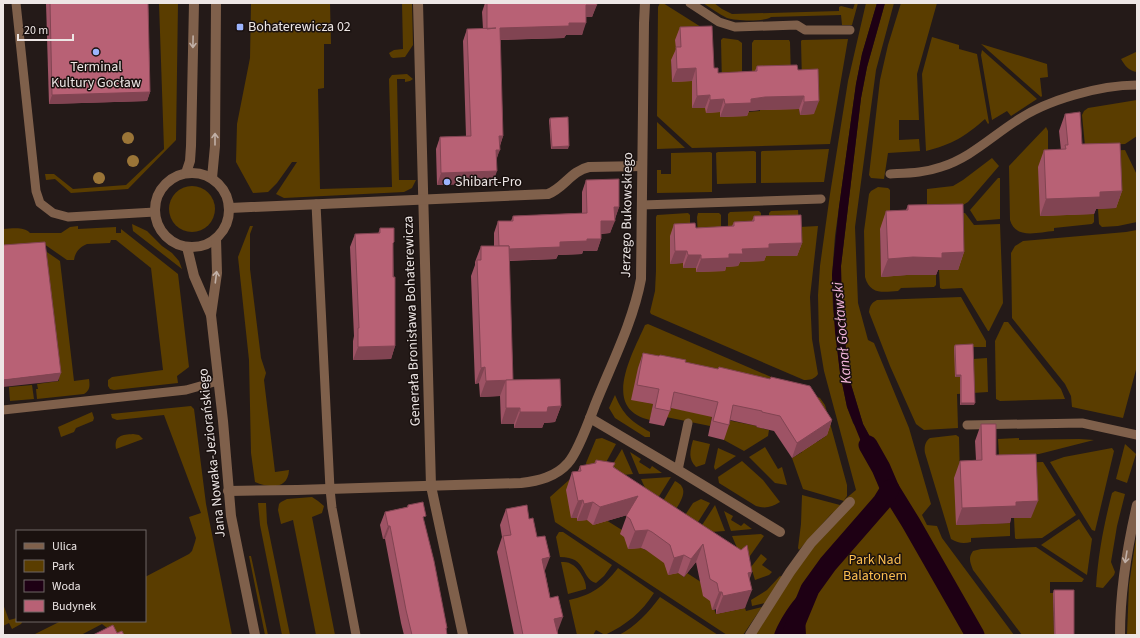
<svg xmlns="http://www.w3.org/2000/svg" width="1140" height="638" font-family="'Source Sans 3',sans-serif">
  <rect width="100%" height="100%" fill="#241a18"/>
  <!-- green -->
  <g fill="#5a3d00">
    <path d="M159,3H178L176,140L128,189L71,193L55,179L46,180L45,174H54L73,189L126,185L164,149Z"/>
    <path d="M251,3H330L331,44H324V88L318,89L320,189L392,187L389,79L392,75L407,74L413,79L410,81L405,82V79H397L399,180H416L412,188L404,192L284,198L276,194L297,162H292L277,183L268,192L253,193L236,162L237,124L250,58Z"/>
    <path d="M402,3H412L413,45L405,57L393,58L391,57L389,53L394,50L403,49Z"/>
    <path d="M660,3H663L709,32L676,60H671L672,81H692V108H705L720,112V117L747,112L760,111V106L799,109L800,115L802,82L801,41L802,40L848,39L830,144L692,148L657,116L658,7Z"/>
    <path d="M703,3H714L722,9L732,14L839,11V7L841,6L853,9L855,3H858L852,25H842L841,15L771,17C764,22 736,21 727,18C719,14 711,8 703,3Z"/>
    <path d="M866,3H877L862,54L856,84L835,236L832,275L833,309L840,373L847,407L853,423L885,465L863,424L850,381L842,317L841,266L861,98L867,67L885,3H894L876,70L855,227L858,303L868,340L874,343L909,428L931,504L922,515L927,525L937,526L942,538L1014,635H746L833,512L799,550L798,548L801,524L802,495L840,505L844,501L803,489L792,458L802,452L801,449L815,440L817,442L827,435L631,400L653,404L650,420C600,409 633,353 645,325L648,324L820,398L825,405L847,485V496L844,500L856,490L824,371L819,341L818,295L820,266L830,194L848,81Z"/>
    <path d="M901,3H937L917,74L919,120H899V140L919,139L920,151L888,153L884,179L871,178L869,175L880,80L888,45Z"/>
    <path d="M932,37L959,45V49L977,54L989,123L988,124L985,119C966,136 951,145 926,151L922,74Z"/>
    <path d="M723,38L738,40L742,43V84L722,85L721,40Z"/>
    <path d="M754,40H789L790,42L791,78L752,79V43Z"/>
    <path d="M981,44L1047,64L1048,77L1040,78L1042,96L1041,97Z"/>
    <path d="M982,50L1037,99L1011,116L1007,111L992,120L981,55Z"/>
    <path d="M1136,52L1137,53V72C1129,71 1125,66 1121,59Z"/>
    <path d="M1137,100V136L1125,144L1085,146L1082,115L1084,111L1088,108Z"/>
    <path d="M657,122L685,148L657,149Z"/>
    <path d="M1046,127L1048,131V167L1040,215L1094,214V222L1092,224L1054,228V231C1038,232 1016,240 1010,220L1009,166Z"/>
    <path d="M829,149L824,182L761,183V152L762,151Z"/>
    <path d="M1125,150L1137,175V222L1118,226L1102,227L1099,224L1098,209L1116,208L1085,152Z"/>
    <path d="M754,151L756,152V183L717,184L716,153L718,152Z"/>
    <path d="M710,152L712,153V192L657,193V170H661V174H671V153Z"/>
    <path d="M992,158L999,166L968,202L963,205L959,206L927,207V189L953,186L963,180Z"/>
    <path d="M998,178H1000V219L977,221L970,210Z"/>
    <circle cx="192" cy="209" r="23"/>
    <path d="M878,187L888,188L890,190V228L880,229L881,276L907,275H936V285L934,287L901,288L898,291C883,292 870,295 865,277L864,231L869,194L871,191Z"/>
    <path d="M798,210L799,227L818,226L810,297L812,339L818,374C815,379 810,380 804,380L651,314L650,312L655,291L656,271V217L657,215L688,213L690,215V236L670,264L683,263V268L725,267L738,262L764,256H797L769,229V213L771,211Z"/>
    <path d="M759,211L761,213V229L728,235V214L730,212Z"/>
    <path d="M698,213H719L721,215V239L698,240L697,217Z"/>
    <path d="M965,213L974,225L1000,224L1003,303L989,331H988L962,288L942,289L940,288L939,270L958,269L927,214Z"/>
    <path d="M132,224L147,231L162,246L172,253L179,261L182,269L133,231Z"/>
    <path d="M78,226V229L116,227V233H121V229L178,274L189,367L177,376L178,383L114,390L110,389L108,386V380L112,377L163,370L151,268L116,240H111L110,243L87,244C80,247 75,252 74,260H67L44,244L3,246V229C12,229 23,226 30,233H61L70,227Z"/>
    <path d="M250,226H253L250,234V269L261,358L266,373L264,380L275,472L289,470C288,490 269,488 255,482L251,453L249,360L238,257Z"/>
    <path d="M1137,230V366L1123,418L1072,407L1071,396L1065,384L1012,318L1011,253L1015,246L1023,241L1126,232Z"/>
    <path d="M44,250L60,261L74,381L89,379C90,386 90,390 84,394L37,399L36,389H38L37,384L59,381Z"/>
    <path d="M961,297L986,341V347H972L955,377H973V359L987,358L988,392L957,394L958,428L924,430L916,424L890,366L869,312C870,306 871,303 877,300Z"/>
    <path d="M1004,322H1008L1061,389L1065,399L1000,401L996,399L995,341Z"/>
    <path d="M32,385L34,399L10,401L9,387Z"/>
    <path d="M615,395C623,415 632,422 650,432V437H645L615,418L609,408Z"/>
    <path d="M191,406L194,409L206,504L232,635H116L102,624L81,635H33L61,621H145V577L189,554L192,551L195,542L196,538L189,517L201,513L164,415L117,420L112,418L111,414Z"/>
    <path d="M668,407L712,416L710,426L666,417Z"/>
    <path d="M92,412L94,418L93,421L76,428L74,432L61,437L58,427Z"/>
    <path d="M727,420L757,426L756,427L769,430L768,436L744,451L724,440Z"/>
    <path d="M133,434L139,435L143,439L116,449C114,435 122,435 133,434Z"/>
    <path d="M956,435L959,437L960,478L956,525L1010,523V536L971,538V542C963,544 958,543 951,539L925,453C924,448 925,441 930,438Z"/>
    <path d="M602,438L616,444L603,468L587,467L586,463L596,439Z"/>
    <path d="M1019,438V440L1079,439L1094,440L1039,454L999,456L998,439Z"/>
    <path d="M693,440L710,444L705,464L696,467C688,459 690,451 693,440Z"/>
    <path d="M1125,444L1136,454L1127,483L1116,479Z"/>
    <path d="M765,447L778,469L782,467L787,485L775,483L749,457Z"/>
    <path d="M718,448L736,456L715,470L714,467Z"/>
    <path d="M1112,448L1114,451L1095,531L1092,530L1050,462L1064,457Z"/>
    <path d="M622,449L633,474L614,476L608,472Z"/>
    <path d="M630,452L641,459L639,462L650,469L652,466L662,473L639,474Z"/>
    <path d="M742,461L763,480L780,502C772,507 765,509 756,506L719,483L718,477Z"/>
    <path d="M1043,462L1076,515L1042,538L1016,539L1015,538L1014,518L1000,463Z"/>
    <path d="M671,477L653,506L641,479Z"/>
    <path d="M574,478L571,518H577V521L601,517L622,530L637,545L645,550L647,547L675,571L684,577L687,573L707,586L710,598L716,614L745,608L746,611L762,607L743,635H727L555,522L550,497L569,480Z"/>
    <path d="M675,481C678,483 681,484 682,487C688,496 672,514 667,522L654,516Z"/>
    <path d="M1115,491L1125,494L1117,526L1111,562L1115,572L1114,575L1103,588L1096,587C1098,555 1104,524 1112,493Z"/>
    <path d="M312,497L318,501L324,506L322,513L312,517L335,635H316L293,520L281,524L278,510L279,504L281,502L287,499Z"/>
    <path d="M701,499L710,503L688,538L676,529L693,503Z"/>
    <path d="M258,503H266L267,523L290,635H282L260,525Z"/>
    <path d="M715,505L725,531L697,533Z"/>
    <path d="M724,511L733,516L731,520L741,526L744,523L752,529L731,531Z"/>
    <path d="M1079,519L1092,539L1087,575L1041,545Z"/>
    <path d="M1137,531V635H1127L1129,585Z"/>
    <path d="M559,532H563L612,565L604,576L596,583C580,578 588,557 560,557L556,537Z"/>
    <path d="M761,534L764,536L745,563L743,562L732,536Z"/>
    <path d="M1036,547L1084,579L1082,582H1050V593H1053L1054,635H1022L973,570C970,562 968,558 973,551L981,549Z"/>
    <path d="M761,554L767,559L762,565L772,572L769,575L755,580L751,567Z"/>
    <path d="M249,556H251L268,635H265Z"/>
    <path d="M561,562C565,562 568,562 571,564C578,567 587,581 586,589L568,594Z"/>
    <path d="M618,568L654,593C642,612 626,625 605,635L596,630L593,635H577L569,600C592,595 603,587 618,568Z"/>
    <path d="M780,576L783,577L765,603L752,606L751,600L767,590Z"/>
    <path d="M660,597L718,635H619C636,626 649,612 660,597Z"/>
    <path d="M3,604L9,620L17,618V621H23L21,624L12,629L9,623L3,626Z"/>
  </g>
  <!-- water -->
  <g fill="#1e0014">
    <path d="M877,3H885L867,67L861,98L841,266L842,317L850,381L863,424L885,464L877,472L862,444L847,407L840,373L835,332L832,275L839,207L856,84L862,54Z"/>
    <path d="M810,589L811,593L805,617L806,635H774C777,624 794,596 804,591C804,590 810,589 810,589Z"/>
  </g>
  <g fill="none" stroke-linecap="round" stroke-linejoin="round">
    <!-- canal -->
    <g stroke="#1e0014" stroke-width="19">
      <path d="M868,445L881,468L890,489L911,523L975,635"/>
      <path d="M793,635V630L810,589L828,564L882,502L890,489"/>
    </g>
    <!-- service -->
    <g stroke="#7f604b" stroke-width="9">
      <path d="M16,3L36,191L40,203L53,213L68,217L155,212"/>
      <path d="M690,3L719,22L735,27L797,25L805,30H850"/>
      <path d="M890,174C907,173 924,173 941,167C970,158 991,137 1016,121C1046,100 1100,85 1137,85"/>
      <path d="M316,204L330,489L332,508L356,635"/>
      <path d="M642,205L821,199"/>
      <path d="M3,410L186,390L218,381"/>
      <path d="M967,425L1082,423L1137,435"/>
      <path d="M678,470L688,423"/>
    </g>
    <!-- pedestrian -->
    <path stroke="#7f604b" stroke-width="10" d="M750,635L790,572L811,543L850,502"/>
    <!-- minor -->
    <g stroke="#7f604b" stroke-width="10">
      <path d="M418,3L431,486L463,635"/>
      <path d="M230,208L548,194C564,188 571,171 589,167L642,166"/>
      <path d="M590,418L678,470L780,532"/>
      <path d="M228,491L297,490L521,483C538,481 556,477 568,463C578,452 589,421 595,405C611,365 633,322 641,279L644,23L645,3"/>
    </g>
    <!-- tertiary -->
    <g stroke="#7f604b" stroke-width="10">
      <circle cx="192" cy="210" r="37"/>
      <path d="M186,173L190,161L191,146L194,3"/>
      <path d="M212,178L215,146L216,3"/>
      <path d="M216,239L217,273L211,315L223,421L231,516L255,635"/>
      <path d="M187,247L194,276L211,315"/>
      <path d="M1120,635C1120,591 1127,548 1137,505"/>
    </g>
  </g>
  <!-- trees -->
  <g fill="#9b7537">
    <circle cx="128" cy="138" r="6"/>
    <circle cx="133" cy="161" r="6"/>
    <circle cx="99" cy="178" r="6"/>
  </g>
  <!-- wall -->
  <g fill="#9e5365">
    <path d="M46,3H148L150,92L147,101L49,104Z"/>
    <path d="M485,3H597L592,17H586L582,35H566L564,38L500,40L503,136L500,146L497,158L493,183L437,185L436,149L440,137L466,136L463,41L467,29H483L482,12Z"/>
    <path d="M680,27L718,73L755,71L757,66L798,70L814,114L800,115L799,109L760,110L749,111L747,116L720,117V112L706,113L705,108H692V81L672,82L671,60L676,49L675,40Z"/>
    <path d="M1065,114L1082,144L1122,191L1116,208L1096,209L1094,214L1040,216L1038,167L1044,150H1061L1059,131Z"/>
    <path d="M550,118L568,149H551L549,120Z"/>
    <path d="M586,180L619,207L610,233L601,234V239L597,251H583L582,254L558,255L556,259L509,261L513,380L561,406L555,422L544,423L542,428H514V424H501L500,396L480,397L479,383L475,384L471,276L475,265V262L481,246H494V233L498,221H511L513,216L582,213V192Z"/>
    <path d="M908,205L964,252L958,270H938L936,275H907L881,277L880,229L886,211L906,210Z"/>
    <path d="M754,216L802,243L797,256H766L764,261L740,262L738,266L726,267L725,271L696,272V268H683V263L670,264V236L674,224L696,228L732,226L734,222L752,221Z"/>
    <path d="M380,228L393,247L395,346L391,359L353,360V341L354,336L350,247L355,234H378Z"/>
    <path d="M955,345L974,405H960V377H955L954,347Z"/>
    <path d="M643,353L685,362L832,420L827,435L792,458L774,431L756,427L757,426L730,420L729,425L724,440L708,436L712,417L671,408L664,426L649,423L653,404L631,400L638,368Z"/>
    <path d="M981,424L996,455L1031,518H1011L1010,523L956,525L954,478L960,461L976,460L975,441Z"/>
    <path d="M596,460L614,467L750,579L745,608L716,614V609L712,610L710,601L703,596L696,562L684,577L678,573L668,575L664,563L646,550L641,548L628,549L624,537L620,534L627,515L593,525L587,520L577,521V518H571L566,490L572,472L578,471L580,466L594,464Z"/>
    <path d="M408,505L424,521L447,628L446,629L447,635H404L401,623L385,539H383L380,525L385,512L407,507Z"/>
    <path d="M506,509L529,519L545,572L558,635H514L497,552L502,537L500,525Z"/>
    <path d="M1054,590L1074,635H1054L1053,593Z"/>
  </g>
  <!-- shaded-wall -->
  <g fill="#814452">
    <path d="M586,5H597L592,17H581Z"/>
    <path d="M569,23H586L582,35H566L564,38L495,40L500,28Z"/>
    <path d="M696,68L692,81L672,82L677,69Z"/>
    <path d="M150,92L147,101L49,104L52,95Z"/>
    <path d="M710,95L705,108H692L697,96Z"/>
    <path d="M804,96L799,109L760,110L749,111L747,116L720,117L725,104L751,99L765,97Z"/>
    <path d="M724,99L720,112L706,113L710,100Z"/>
    <path d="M819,101L814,114L800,115L804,102Z"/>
    <path d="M499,136H503L499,148Z"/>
    <path d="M569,146L568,149H551L552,147Z"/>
    <path d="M496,150H500L495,162Z"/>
    <path d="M497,171L493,183L437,185L441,173Z"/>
    <path d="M1122,191L1116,208L1096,209L1094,214L1040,216L1046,199L1100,192Z"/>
    <path d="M614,207H619L615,219Z"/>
    <path d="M601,221H615L610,233L596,234Z"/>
    <path d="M587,239H601L597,251H583L582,254L558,255L556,259L494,261L499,249Z"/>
    <path d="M802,243L797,256H766L764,261L740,262L738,266L726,267L725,271L696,272L701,259L729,254L742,249L769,244Z"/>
    <path d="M675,251H687L683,263L670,264Z"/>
    <path d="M964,252L958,270H938L936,275H907L881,277L888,259L942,253Z"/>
    <path d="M688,255H701L696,268H683Z"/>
    <path d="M395,346L391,359L353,360L358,347Z"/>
    <path d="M485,367L479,383L475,384L481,368Z"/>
    <path d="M61,373L58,381L3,387V380Z"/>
    <path d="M956,375H961L960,377H955Z"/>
    <path d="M506,380L500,396L480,397L486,381L513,380Z"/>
    <path d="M961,403H975L974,405H960Z"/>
    <path d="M561,406L555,422L544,423L542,428H514L520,412L548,407Z"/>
    <path d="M506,408H520L514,424H501Z"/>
    <path d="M832,420L827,435L792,458L797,443Z"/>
    <path d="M638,496L631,514L593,525L600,507Z"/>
    <path d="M583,500L577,518H571L578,501Z"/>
    <path d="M1038,501L1031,518H1011L1010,523L956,525L962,508L1016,502Z"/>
    <path d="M593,502L587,520L577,521L584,504Z"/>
    <path d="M388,526H390L385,539H383Z"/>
    <path d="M648,530L641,548L628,549L635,531Z"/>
    <path d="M703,544L696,562L684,577L691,559Z"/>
    <path d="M684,555L678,573L668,575L674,558Z"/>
    <path d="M550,557L544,573L542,559Z"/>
    <path d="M752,572L746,590L748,573Z"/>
    <path d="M752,590L745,608L716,614L723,596Z"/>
    <path d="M719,592H722L716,609L712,610Z"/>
    <path d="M563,617L557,633L554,619Z"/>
  </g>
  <!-- building -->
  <g fill="#b86175" stroke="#814452">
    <path d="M50,3H148L150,92L52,95Z"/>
    <path d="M487,3H596L597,5H586V23H569V26L500,28L503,136H499L500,150H496L497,171L441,173L440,137L471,136L467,29L496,28L487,29Z"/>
    <path d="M712,26L714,68H718V73L757,71V66L797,65L798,70L818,69L819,101L804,102V96L765,97L751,99V103L725,104L724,99L710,100V95L697,96L696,68L677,69L676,47H681L680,27Z"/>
    <path d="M1080,112L1082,144L1120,143L1122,191L1100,192V197L1046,199L1044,150L1066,149L1065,145H1068L1065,114Z"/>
    <path d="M568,117L569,146L552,147L550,118Z"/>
    <path d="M619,179V207H614L615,221H601V239H587V241L560,242V247L509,249V246H499L498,221H513V216L587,213L586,180Z"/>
    <path d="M963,204L964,252L942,253V258L913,257L888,259L886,211L908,210V205Z"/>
    <path d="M801,215L802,243L769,244V248L742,249L743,254H729V258L701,259V255H688L687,251H675L674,224L695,223L696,228L734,226V222L754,221V216Z"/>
    <path d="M380,228H394V242L393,243V277H395V346L358,347V328H359L355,234L380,233Z"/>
    <path d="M45,242L61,373L3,380V245Z"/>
    <path d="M481,246H509L513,380L486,381L485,367L481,368L477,260H481Z"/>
    <path d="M973,344L975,403H961V375H956L955,345Z"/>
    <path d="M643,353L659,356L660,355L686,360L685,362L718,369L719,367L770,379L771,377L810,386L832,420L797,443L780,416L762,412V411L733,405L729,425L713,421L718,402L674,392L670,411L655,408L659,389L637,385Z"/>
    <path d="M560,379L561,406L548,407L547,412H520V408H506V380Z"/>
    <path d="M981,424H996V455L1036,454L1038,501L1016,502V506L962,508L960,461L982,460Z"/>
    <path d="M596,460L615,463L613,467L741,550L747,545L752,572L748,573L752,590L723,596L722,592H719L717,583L710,579L703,544L691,559L684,555L674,558L670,545L652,532L648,530L635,531L630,519L626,516L638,496L600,507L593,502L584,504L583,500L578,501L572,472L581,471L580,466L596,463Z"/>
    <path d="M423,502L426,516L423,517L434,561L447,628H446L447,635H412L406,610L390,526H388L385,512L408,507V505Z"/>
    <path d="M527,505L529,519L533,518L537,537L545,536L550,557L542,559L550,598L558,596L563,617L554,619L558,635H523L503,536L511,535L506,509Z"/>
    <path d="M1054,590H1074V635H1055Z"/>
    <path d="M113,625L117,633L122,631L124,635H93Z"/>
  </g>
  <!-- one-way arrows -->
  <defs><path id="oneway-shaft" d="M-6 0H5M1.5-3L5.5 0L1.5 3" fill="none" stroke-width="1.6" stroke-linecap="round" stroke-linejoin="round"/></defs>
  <g stroke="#c1b0a7">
    <use href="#oneway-shaft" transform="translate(193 42) rotate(91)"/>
    <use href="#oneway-shaft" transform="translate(215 139) rotate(-90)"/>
    <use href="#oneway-shaft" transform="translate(216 277) rotate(-83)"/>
    <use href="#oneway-shaft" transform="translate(1126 557) rotate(99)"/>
  </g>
  <!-- markers -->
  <g fill="#9cb4fd" stroke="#1a110f" stroke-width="1.5">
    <rect x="236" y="23" width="8" height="8" rx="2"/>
    <circle cx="96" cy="52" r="4"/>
    <circle cx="447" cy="182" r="4"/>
  </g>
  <g text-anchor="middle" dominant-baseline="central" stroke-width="3" stroke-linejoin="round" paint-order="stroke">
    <!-- poi labels -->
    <g font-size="14" fill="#ede6e5" stroke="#1a110f" text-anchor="start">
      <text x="248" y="27">Bohaterewicza 02</text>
      <text x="96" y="67" text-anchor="middle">Terminal<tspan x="96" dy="16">Kultury Gocław</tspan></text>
      <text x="455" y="182">Shibart-Pro</text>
    </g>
    <!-- street labels -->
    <g font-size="14" fill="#ede6e5" stroke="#1a110f">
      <text transform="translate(627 215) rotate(-89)">Jerzego Bukowskiego</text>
      <text transform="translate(412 321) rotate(-92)">Generała Bronisława Bohaterewicza</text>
      <text transform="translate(212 453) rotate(-96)">Jana Nowaka-Jeziorańskiego</text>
    </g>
    <!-- park labels -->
    <g font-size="14" fill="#fdbf50" stroke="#1a110f">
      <text x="875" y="560">Park Nad<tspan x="875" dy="16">Balatonem</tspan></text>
    </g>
    <!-- water labels -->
    <g font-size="15" font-style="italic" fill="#f4b5db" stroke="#1a110f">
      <text transform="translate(842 333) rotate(-95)">Kanał Gocławski</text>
    </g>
  </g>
  <!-- border -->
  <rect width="1140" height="638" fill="none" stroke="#ede6e5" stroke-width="8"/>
  <!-- legend -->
  <rect x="16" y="530" width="130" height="92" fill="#1a110f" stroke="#6e6665"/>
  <rect x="24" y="543" width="20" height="6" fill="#7f604b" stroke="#6e6665"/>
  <text x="52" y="550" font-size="12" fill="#ede6e5">Ulica</text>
  <rect x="24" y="560" width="20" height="12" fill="#5a3d00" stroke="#6e6665"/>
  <text x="52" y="570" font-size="12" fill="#ede6e5">Park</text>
  <rect x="24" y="580" width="20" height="12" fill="#1e0014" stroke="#6e6665"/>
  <text x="52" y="590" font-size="12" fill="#ede6e5">Woda</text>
  <rect x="24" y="600" width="20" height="12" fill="#b86175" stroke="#6e6665"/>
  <text x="52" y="610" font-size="12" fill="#ede6e5">Budynek</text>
  <!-- scale -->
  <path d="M18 34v6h55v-6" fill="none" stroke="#ede6e5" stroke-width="2"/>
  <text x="24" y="34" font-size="12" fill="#ede6e5" stroke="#1a110f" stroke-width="3" paint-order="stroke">20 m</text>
</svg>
